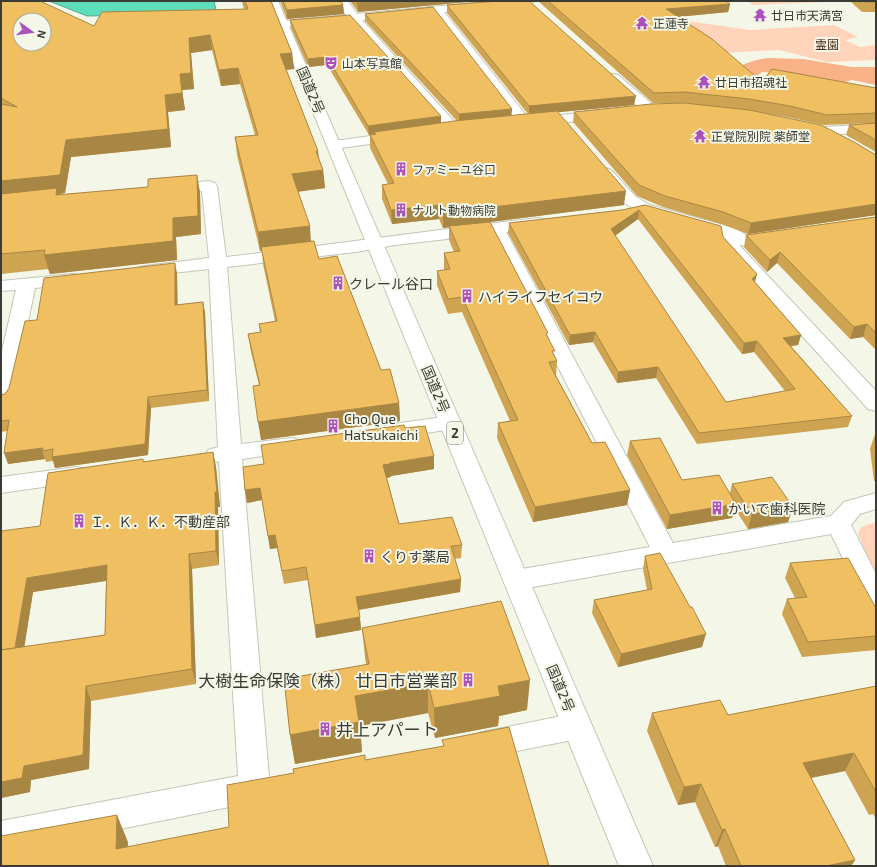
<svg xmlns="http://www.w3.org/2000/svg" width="877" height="867" font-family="'Exo 2','Noto Sans JP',sans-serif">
  <rect width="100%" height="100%" fill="#f4f6e7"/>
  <!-- green -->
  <g fill="#ffd4bb">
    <path d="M748,1H825L827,2L752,5Z"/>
    <path d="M667,18L750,30L834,25L858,37L845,40L860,47L876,45V60L827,62L779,50L665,56Z"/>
    <path d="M876,522V576L858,534L861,527Z"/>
  </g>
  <!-- forest -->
  <path fill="#f9b288" d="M768,58L803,59L852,67H876V85L852,80L833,85L778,73L762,72L749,82L729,70C743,65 753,60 768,58Z"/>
  <!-- water -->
  <path fill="#5dddb9" stroke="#53ac91" d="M49,1H214L216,10L204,14L87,16Z"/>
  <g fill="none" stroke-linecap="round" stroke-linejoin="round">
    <!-- minor casing -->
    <g stroke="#c4c6b7" stroke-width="2">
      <g id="minor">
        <path d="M338,1H348L357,14L494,1H535L530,4L444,12L529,119L603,110L608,111L610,114L608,117L603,118L534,126C529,125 525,127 520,126L434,13L362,20L461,129L459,132L454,133L449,132L351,21L283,27L279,26L277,24L279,22L283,21L346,15Z"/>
        <path d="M613,74L618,75L654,106L656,109L654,112L649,113L644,112L608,81L607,78L608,75Z"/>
        <path d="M876,124V132L824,135L819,134L817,131L819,128L824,127Z"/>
        <path d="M400,132L405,133L407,136L405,139L334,149L329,148L327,145L329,142L334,141Z"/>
        <path d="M606,168L611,170L636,197L650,205L734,228L748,236L775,232L781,233L783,237L781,241L746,246L739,245L876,391V411L868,409L725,250L722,246L720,235L638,211L624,203L598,173L601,170Z"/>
        <path d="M209,181L215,183L217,186L226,257C330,245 434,230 538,218L544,219L546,223L544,227L506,232L673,543L831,516L844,502L876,493V509L860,514L851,525L876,574V610L867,607L831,534L516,590L507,587L503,580L507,573L516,570L650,547L490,234L395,245L356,252L227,267L241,444L291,438L299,440L302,445L299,450L291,452L242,459L269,777L274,787L269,797L254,802L1,853V821L238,776L219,462L208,460L205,455L208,450L218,447L209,269L145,276L139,275L136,271L139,267L145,266L209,258L202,191L169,195L163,193L161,190L163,187L169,185Z"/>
        <path d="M73,274L79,275L82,279L79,283L35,288L12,399L8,404L1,406V355L16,290L1,291V281Z"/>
        <path d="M450,416L458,418L461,423L458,428L394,438L386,436L383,431L386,426L394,424Z"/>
        <path d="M77,467L85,469L89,475L85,481L1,493V477Z"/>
        <path d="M577,713L587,717L592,726L587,735L577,739L482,758L471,754L467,745L471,736L482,732Z"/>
      </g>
    </g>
    <!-- trunk casing -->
    <g stroke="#c4c6b7" stroke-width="2">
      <path id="trunk" d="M268,1H278L653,866H619Z"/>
    </g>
    <!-- minor -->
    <use href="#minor" fill="#fff" fill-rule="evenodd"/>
    <!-- trunk -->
    <use href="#trunk" fill="#fff" fill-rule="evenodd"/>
  </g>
  <!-- wall -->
  <g fill="#cea453" fill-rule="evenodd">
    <path d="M1,1L94,26L244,9L243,6L242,1H271L292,53L294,69L286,70L323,170L325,188L298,192L311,241L319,259L399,403L400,421L261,440L259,385L251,352L248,334L260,332L259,324L275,321L263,264L262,251H260L237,155L235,137L255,135L240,84L221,86L212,50L191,53L194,89L182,90L185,110L168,112L171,147L71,157L65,193L59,194V195L148,187L197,175L200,193L201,234L176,237L177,260L50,274L48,269L1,274Z"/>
    <path d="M280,1H341L343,5L344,14L287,19Z"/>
    <path d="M350,1H478L358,12Z"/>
    <path d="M538,1H726L730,4L728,12L678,17L762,82L876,88V123L824,125L787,117L747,110L682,103H653Z"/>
    <path d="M850,1H876V12H862Z"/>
    <path d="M447,5L634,105L558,112L624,205L490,222L548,337L554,355L557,361L556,376L592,443L630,490L627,505L533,522L497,438L498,423L510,421L462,312L448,314L437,285V271L444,270V253L454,252L449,240V227L443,228L439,219L392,224L382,199V185L388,184L370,148V135L374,134L369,135L327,65L308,67L291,28L290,20L441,123L457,121L365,21V14L512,109L511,116L528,114L447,13Z"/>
    <path d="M574,112L876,155V215L748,234L721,224L663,207L637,196L573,122Z"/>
    <path d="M876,123V152L846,135L849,125Z"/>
    <path d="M645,205L723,237L757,274L755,282L801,335L798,345L791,346L852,416L848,427L697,444L656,378L617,383L593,342L569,345L508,233L509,223L622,210ZM638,219L742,354L754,352L785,391L726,402L615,236Z"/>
    <path d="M876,217V350L863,337L850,339L777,263L767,272L744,247L746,235Z"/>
    <path d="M177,273V305L203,302L205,313L209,401L151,408L148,455L55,468L53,461L46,462L45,459L8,464L7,431L1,432V395L5,394L9,388L37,320Z"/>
    <path d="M405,428L434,469L391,476V477L387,478L399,524L462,545L461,558L454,559L461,579L460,592L359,610L361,630L316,638L308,580L284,584L277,548L270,549L262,500L247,503L245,490L264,464Z"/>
    <path d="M875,434H876V480L874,481L870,449Z"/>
    <path d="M630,441L682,480L730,493L732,484L793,507L788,522L748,529L735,509L732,518L667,529L627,455Z"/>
    <path d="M213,452L216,467L220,507H218L219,565L192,569L196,684L91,701L89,769L31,780L30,792L1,798L40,526L144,462ZM106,581L105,635L24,647L33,592Z"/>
    <path d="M645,556L690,607L702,647L618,667L592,613L594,600L647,590L643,569Z"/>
    <path d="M790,563L876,608V650L802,657L782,614L787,599L795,598L785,578Z"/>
    <path d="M362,628L527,710L499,716L498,726L435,738L428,713L360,726L362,752L295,764L290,735L366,664L365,658Z"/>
    <path d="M876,686V819L873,814L869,815L845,771L811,778L855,860L851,866H726L718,846L715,847L695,802L678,805L647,731L652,713L728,715Z"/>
  </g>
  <!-- shaded-wall -->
  <g fill="#a88644">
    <path d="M384,1H478L358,12L357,3Z"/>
    <path d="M730,4L728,12L665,18L666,9Z"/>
    <path d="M343,5L344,14L287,19V10Z"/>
    <path d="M210,35L212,50L191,53L194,89L182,90L185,110L168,112L171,147L71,157L65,193L59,194L62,206L1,200V181L66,140L165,95L180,74L189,38Z"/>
    <path d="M292,53L294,69L282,70L280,54Z"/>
    <path d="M327,57V65L308,67V59Z"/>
    <path d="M238,68L240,84L221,86L219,70Z"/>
    <path d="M636,96L634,105L529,115V106Z"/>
    <path d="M512,109L511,118L459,122V114Z"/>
    <path d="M441,116V125L374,132V134L369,135L368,126Z"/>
    <path d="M316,151H318L320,168Z"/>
    <path d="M323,170L325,188L294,192L292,174Z"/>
    <path d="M197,175L200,193L201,234L176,237L177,260L50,274L44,255L173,218Z"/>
    <path d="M626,191L624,205L443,228V213Z"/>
    <path d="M876,204V215L748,234L751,223Z"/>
    <path d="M439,205V219L392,224L391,210Z"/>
    <path d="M639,210L638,219L610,239L611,229Z"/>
    <path d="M310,226L311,245L260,251L258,232Z"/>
    <path d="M780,252L777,263L767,272L770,260Z"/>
    <path d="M175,263L177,273L178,316L175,305Z"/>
    <path d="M757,274L754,284L752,279Z"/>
    <path d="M203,302L205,313L209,401L207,390Z"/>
    <path d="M867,324L863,337L850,339L854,327Z"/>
    <path d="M595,332L593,342L569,345L570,335Z"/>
    <path d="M801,335L798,345L780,348L783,338Z"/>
    <path d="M757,341L754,352L742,354L744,343Z"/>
    <path d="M658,367L656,378L617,383L618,372Z"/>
    <path d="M148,397L151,408L148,455L55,468L52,457Z"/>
    <path d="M399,403L400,421L261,440L258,422Z"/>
    <path d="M43,448L42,451L45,459L8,464L4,453Z"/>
    <path d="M213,452L216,467L220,507H218L219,565L216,551Z"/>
    <path d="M434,456V469L391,476V477L384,478L383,465L390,463Z"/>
    <path d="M876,475V480L874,481Z"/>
    <path d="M260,488L262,500L247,503L245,490Z"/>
    <path d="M630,490L627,505L533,522L535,507Z"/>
    <path d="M736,504L732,518L667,529L670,515Z"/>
    <path d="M793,507L788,522L748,529L752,514Z"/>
    <path d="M275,535L277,548L270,549L268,536Z"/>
    <path d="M189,554L192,569L196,684L192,669Z"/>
    <path d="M107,565L112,580L33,592L22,662L1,666L27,578Z"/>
    <path d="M461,579L460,592L357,610L356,597Z"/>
    <path d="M360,617L361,630L316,638L315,625Z"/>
    <path d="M706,634L702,647L618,667L621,654Z"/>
    <path d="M530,680L527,710L499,716L498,726L435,738L434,708L498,686Z"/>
    <path d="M428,683V713L360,726L362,752L295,764L290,735L355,696Z"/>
    <path d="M86,686L91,701L89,769L31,780L30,792L1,798V782L24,766Z"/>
    <path d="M854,753L845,771L795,781L803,763Z"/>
    <path d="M701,784L695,802L678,805L684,787Z"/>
    <path d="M117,815L128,842L127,866L116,849Z"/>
    <path d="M725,829L718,846L715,847L722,830Z"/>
    <path d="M855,860L851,866H826Z"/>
  </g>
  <!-- building -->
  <g fill="#f0bf61" stroke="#a88644" fill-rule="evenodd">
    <path d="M1,1H40L94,26L102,12L248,9L245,1H271L292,53L280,54L318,151H316L323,170L292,174L310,226L258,232L235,137L258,135L238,68L219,70L210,35L189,38L191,73L180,74L182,93L165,95L168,129L66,140L60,175L1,181V104L17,107L1,98ZM20,20H44V44H20Z"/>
    <path d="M283,1H341L343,5L287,10Z"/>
    <path d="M356,1H384L357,3Z"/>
    <path d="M499,1H529L636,96L529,106L447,5Z"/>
    <path d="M548,1H726L730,4L666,9L712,39L762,82L772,69L876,88V113L827,115L790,106L749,99L684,92L654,93Z"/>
    <path d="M863,1H876V2H864Z"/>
    <path d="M433,7L512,109L459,114L365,14Z"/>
    <path d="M350,15L441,116L368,126L327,57L308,59L290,20Z"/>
    <path d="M684,103L749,110L821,125L854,142L876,155V204L751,223L723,212L665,196L639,185L574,112L651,104Z"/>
    <path d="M557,111L626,191L443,213L439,205L391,210L382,185L394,183L370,135L376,134L374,132L454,121Z"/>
    <path d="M876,123V140L849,125Z"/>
    <path d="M197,175L198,216L173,218V241L44,255L45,250L1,254V194L57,188L56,195L148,187V179Z"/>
    <path d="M645,205L721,226L723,237L757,274L752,279L801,335L783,338L852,416L699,433L658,367L618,372L595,332L570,335L509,223L622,210ZM639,210L744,343L757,341L795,389L726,402L611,229Z"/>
    <path d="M876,217V333L867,324L854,327L780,252L770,260L746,235Z"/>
    <path d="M490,222L548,333L546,334L555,351H552L557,361L549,362L552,369L592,443L605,442L630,490L535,507L498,423L518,420L462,297L448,299L437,271L450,269L444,253L460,251L449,226Z"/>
    <path d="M314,241L319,259L337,256L381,370L390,369L399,403L258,422L253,386L260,385L248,334L261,332L259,324L277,321L261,247Z"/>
    <path d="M175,263V305L203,302L207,390L148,397L145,444L52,457L53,449L42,451L43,448L4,453L9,420L1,421V395L5,394L9,388L25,321L37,320L44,278Z"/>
    <path d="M404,425L405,428L425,426L434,456L390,463V464L383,465L399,524L452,517L462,545L451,546L461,579L356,597L360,617L315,625L306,567L282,571L275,535L268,536L260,488L245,490L243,467L264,464L261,445Z"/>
    <path d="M660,438L682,480L719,475L736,504L670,515L630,441Z"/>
    <path d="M213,452L217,492H215L216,551L189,554L192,669L86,686L83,755L24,766L22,778L1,782V650L105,635L107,565L27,578L15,648L1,650V531L40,526L48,473L143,459V462Z"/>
    <path d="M772,477L793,507L752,514L732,484Z"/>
    <path d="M660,553L690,607H692L706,634L621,654L594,600L652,589L645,556Z"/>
    <path d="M848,558L876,608V636L808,642L787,599L807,597L790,563Z"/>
    <path d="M501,601L530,680L498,686L500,696L434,708L428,683L355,696L359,722L290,735L284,679L369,664L362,628Z"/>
    <path d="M876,686V792L854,753L803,763L855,860L826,866H741L725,829L722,830L701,784L684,787L652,713L720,700L728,715Z"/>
    <path d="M509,727L549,866H1V836L117,815L116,849L229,827L227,785L294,773L293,769L365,755V760L444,746L442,740Z"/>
  </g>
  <!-- icons -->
  <defs>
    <g id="temple-bare" transform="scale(1.08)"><path d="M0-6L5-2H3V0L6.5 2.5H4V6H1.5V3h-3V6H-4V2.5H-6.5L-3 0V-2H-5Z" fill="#ac51bb" stroke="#f4f6e7" stroke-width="2.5" paint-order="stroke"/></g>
    <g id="theatre-bare" transform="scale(1.08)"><path d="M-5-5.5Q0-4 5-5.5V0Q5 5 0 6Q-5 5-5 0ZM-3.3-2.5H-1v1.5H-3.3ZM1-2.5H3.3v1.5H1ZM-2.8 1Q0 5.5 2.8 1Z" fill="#ac51bb" stroke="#f4f6e7" stroke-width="2.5" paint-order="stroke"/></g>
    <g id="building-bare" transform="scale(1.08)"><path d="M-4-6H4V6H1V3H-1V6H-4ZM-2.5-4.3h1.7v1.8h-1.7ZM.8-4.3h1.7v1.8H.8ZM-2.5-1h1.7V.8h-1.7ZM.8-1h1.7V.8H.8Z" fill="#ac51bb" stroke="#f4f6e7" stroke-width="2.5" paint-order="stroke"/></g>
  </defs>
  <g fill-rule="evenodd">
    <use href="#temple-bare" x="760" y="15"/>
    <use href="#temple-bare" x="642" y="23"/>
    <use href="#theatre-bare" x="331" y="63"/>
    <use href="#temple-bare" x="704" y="82"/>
    <use href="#temple-bare" x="700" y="136"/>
    <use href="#building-bare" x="401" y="169"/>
    <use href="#building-bare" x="401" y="210"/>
    <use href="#building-bare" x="338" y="283"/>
    <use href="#building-bare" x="467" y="296"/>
    <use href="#building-bare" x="333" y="426"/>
    <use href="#building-bare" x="717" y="508"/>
    <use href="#building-bare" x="79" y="521"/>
    <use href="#building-bare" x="369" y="556"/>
    <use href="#building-bare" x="468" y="680"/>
    <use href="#building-bare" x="325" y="729"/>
  </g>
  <g text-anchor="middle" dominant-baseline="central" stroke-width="4" stroke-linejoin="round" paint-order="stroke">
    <!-- far-poi labels -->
    <g font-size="12" fill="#3b3b35" stroke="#f4f6e7" text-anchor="start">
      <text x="771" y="15">廿日市天満宮</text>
      <text x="653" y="23">正蓮寺</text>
      <text x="342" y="63">山本写真館</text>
      <text x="715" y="82">廿日市招魂社</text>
      <text x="711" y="136">正覚院別院 薬師堂</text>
      <text x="412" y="169">ファミーユ谷口</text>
      <text x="412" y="210">ナルト動物病院</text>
    </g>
    <!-- far-park labels -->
    <g font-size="12" fill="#522f19" stroke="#f4f6e7">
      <text x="827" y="44">霊園</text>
    </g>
    <!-- shield labels -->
    <rect fill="#f4f6e7" stroke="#72736a" stroke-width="1" x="447" y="422" width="16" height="22" rx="3"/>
    <g font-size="13" font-weight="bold" fill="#3b3b35">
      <text x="455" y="433">2</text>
    </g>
    <!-- street labels -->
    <g font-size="14" fill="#3b3b35" stroke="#f4f6e7">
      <text transform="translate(311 90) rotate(67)">国道2号</text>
      <text transform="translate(436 389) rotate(67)">国道2号</text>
      <text transform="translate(561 688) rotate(67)">国道2号</text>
    </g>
    <!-- poi labels -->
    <g font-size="14" fill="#3b3b35" stroke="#f4f6e7" text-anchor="start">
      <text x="349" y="283">クレール谷口</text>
      <text x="478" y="296">ハイライフセイコウ</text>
      <text x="344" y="418">Cho Que<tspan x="344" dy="16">Hatsukaichi</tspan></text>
      <text x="728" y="508">かいで歯科医院</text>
      <text x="90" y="521">Ｉ．Ｋ．Ｋ．不動産部</text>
      <text x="380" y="556">くりす薬局</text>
    </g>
    <!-- near-poi labels -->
    <g font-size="17" fill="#3b3b35" stroke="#f4f6e7" text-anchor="end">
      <text x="457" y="680">大樹生命保険（株） 廿日市営業部</text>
      <text x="336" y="729" text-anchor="start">井上アパート</text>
    </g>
  </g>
  <!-- border -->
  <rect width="877" height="867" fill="none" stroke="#3b3b35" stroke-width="4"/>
  <!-- north arrow -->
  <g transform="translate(32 32) rotate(104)"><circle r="19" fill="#f4f6e7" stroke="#aaaba0"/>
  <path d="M0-3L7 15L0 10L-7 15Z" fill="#ac51bb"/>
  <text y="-6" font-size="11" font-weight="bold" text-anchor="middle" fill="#3b3b35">N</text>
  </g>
</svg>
